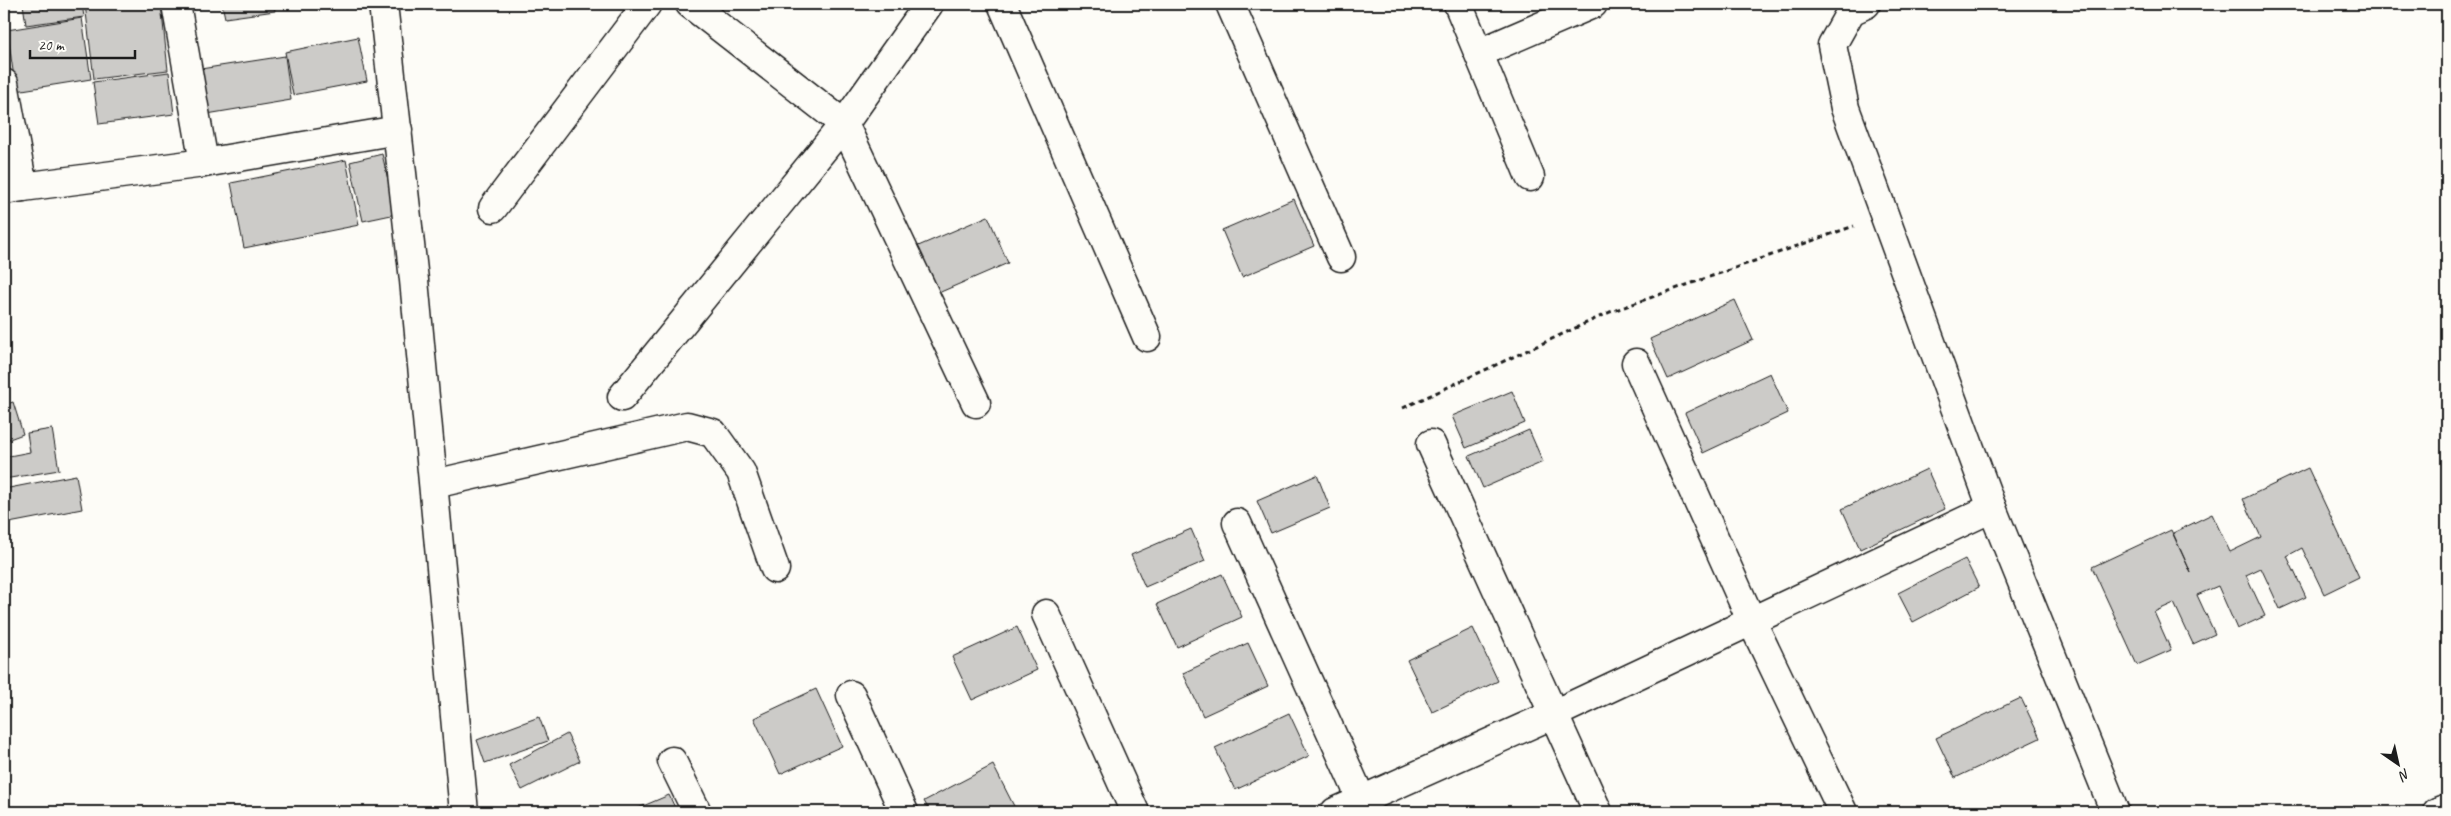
<svg xmlns="http://www.w3.org/2000/svg" width="2451" height="816" font-family="Caveat,sans-serif">
  <rect width="100%" height="100%" fill="#fdfcf7"/>
  <filter id="ink" filterUnits="userSpaceOnUse"><feTurbulence type="fractalNoise" baseFrequency=".02" numOctaves="2"/><feDisplacementMap in="SourceGraphic" scale="10" xChannelSelector="R" yChannelSelector="G"/><feConvolveMatrix kernelMatrix="1 2 1 2 8 2 1 2 1" color-interpolation-filters="sRGB"/></filter>
  <g filter="url(#ink)">
    <!-- building -->
    <g fill="#cccbc8" stroke="#1c1c1c">
      <path d="M23,4H82L84,17L26,25Z"/>
      <path d="M85,4H161L168,70L94,79Z"/>
      <path d="M222,4H274L275,11L225,18Z"/>
      <path d="M82,18L91,79L16,91L7,30Z"/>
      <path d="M358,37L367,81L293,95L285,52Z"/>
      <path d="M285,56L291,100L201,115L194,70Z"/>
      <path d="M169,72L174,114L99,124L93,82Z"/>
      <path d="M382,154L396,214L363,221L350,162Z"/>
      <path d="M346,160L359,225L244,248L231,183Z"/>
      <path d="M1294,199L1314,246L1242,277L1222,230Z"/>
      <path d="M988,216L1008,263L936,294L916,247Z"/>
      <path d="M1735,300L1753,340L1668,379L1650,339Z"/>
      <path d="M1770,373L1788,413L1703,453L1685,413Z"/>
      <path d="M1512,391L1525,423L1466,448L1452,416Z"/>
      <path d="M13,402L23,434L4,441V405Z"/>
      <path d="M52,429L59,470L4,479V457L30,452L27,433Z"/>
      <path d="M1529,430L1543,462L1483,488L1469,456Z"/>
      <path d="M2308,468L2359,577L2324,594L2302,548L2287,556L2306,597L2280,609L2261,568L2246,575L2265,616L2237,629L2218,586L2197,595L2215,634L2193,644L2174,603L2154,612L2171,650L2137,665L2092,567L2171,530L2191,573L2173,533L2212,514L2230,552L2261,537L2243,499Z"/>
      <path d="M1927,469L1945,509L1860,549L1842,509Z"/>
      <path d="M76,475L82,509L4,524V489Z"/>
      <path d="M1317,475L1330,508L1271,533L1257,501Z"/>
      <path d="M1191,529L1205,561L1145,587L1131,555Z"/>
      <path d="M1965,559L1979,587L1913,622L1898,593Z"/>
      <path d="M1222,574L1242,617L1177,647L1157,604Z"/>
      <path d="M1017,627L1037,670L972,700L952,657Z"/>
      <path d="M1473,628L1498,681L1432,712L1407,660Z"/>
      <path d="M1248,643L1268,686L1203,716L1183,673Z"/>
      <path d="M816,689L842,746L780,774L754,718Z"/>
      <path d="M2021,698L2040,738L1955,778L1936,738Z"/>
      <path d="M1289,713L1309,756L1235,790L1215,748Z"/>
      <path d="M539,717L548,741L485,763L477,740Z"/>
      <path d="M567,734L580,761L522,790L509,765Z"/>
      <path d="M993,765L1017,812H930L924,801Z"/>
      <path d="M4,788L12,812H4Z"/>
      <path d="M669,795L677,812H629Z"/>
    </g>
    <g fill="none" stroke-linecap="round" stroke-linejoin="round">
      <!-- minor casing -->
      <g stroke="#1c1c1c" stroke-width="31">
        <g id="minor">
          <path d="M176,4L204,163"/>
          <path d="M383,4L414,280L464,812"/>
          <path d="M690,4L844,124L976,403"/>
          <path d="M1002,4L1147,337"/>
          <path d="M1230,4L1341,257"/>
          <path d="M1458,4L1530,177"/>
          <path d="M1866,4L1851,11L1832,45L1845,108L1992,508L2115,812"/>
          <path d="M1479,53L1593,4"/>
          <path d="M4,83L23,187L4,190"/>
          <path d="M23,187L204,163L398,130"/>
          <path d="M493,208L647,4"/>
          <path d="M1636,363L1752,622L1843,812"/>
          <path d="M622,397L844,124L929,4"/>
          <path d="M1431,444L1598,812"/>
          <path d="M434,484L687,426L713,433L741,472L775,569"/>
          <path d="M1237,523L1367,812"/>
          <path d="M1046,614L1135,812"/>
          <path d="M851,695L904,812"/>
          <path d="M672,761L697,812"/>
          <path d="M1335,812L1554,714L1992,508"/>
          <path d="M2437,812L2447,808"/>
        </g>
      </g>
      <!-- path -->
      <path stroke="#1c1c1c" stroke-width="3" stroke-dasharray="5 4" stroke-linecap="butt" d="M1403,408L1610,312L1854,226"/>
      <!-- minor -->
      <use href="#minor" stroke="#fdfcf7" stroke-width="28"/>
    </g>
  </g>
  <!-- margin -->
  <rect width="2451" height="816" fill="none" stroke="#fdfcf7" stroke-width="20"/>
  <rect x="10" y="10" width="2431" height="796" fill="none" stroke="#1c1c1c" stroke-width="2" filter="url(#ink)"/>
  <!-- north arrow -->
  <g transform="translate(2398 764) rotate(146)" stroke="#fdfcf7" stroke-width="4" paint-order="stroke">
  <path d="M0-4L9 19L0 12L-9 19Z" fill="#1c1c1c"/>
  <text y="-8" font-size="14" font-weight="bold" text-anchor="middle" fill="#1c1c1c">N</text>
  </g>
  <!-- scale -->
  <path d="M30 50v8h105v-8" fill="none" stroke="#1c1c1c" stroke-width="2.5"/>
  <text x="38" y="50" font-size="15" fill="#1c1c1c" stroke="#fdfcf7" stroke-width="4" paint-order="stroke">20 m</text>
</svg>
